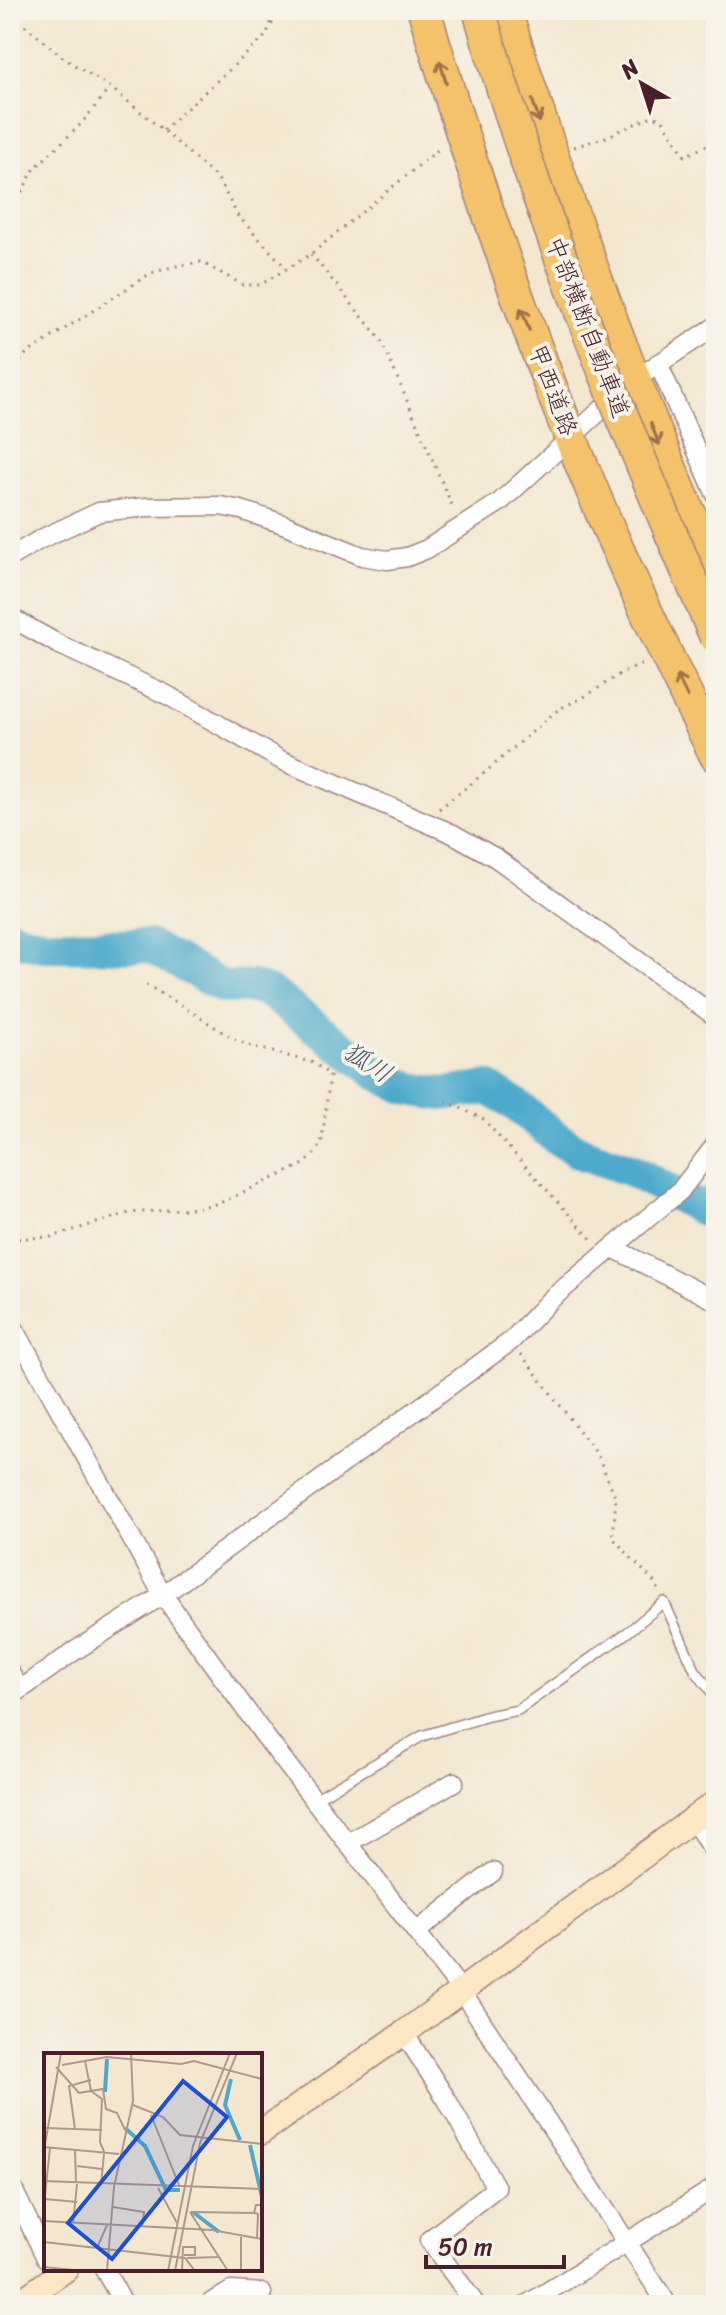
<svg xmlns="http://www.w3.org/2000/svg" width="726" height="2315" font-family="Sriracha,'Klee One',sans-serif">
  <rect width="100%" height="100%" fill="#f7f3e8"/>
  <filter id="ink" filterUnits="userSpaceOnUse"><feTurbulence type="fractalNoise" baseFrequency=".0125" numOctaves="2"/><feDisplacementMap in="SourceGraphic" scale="16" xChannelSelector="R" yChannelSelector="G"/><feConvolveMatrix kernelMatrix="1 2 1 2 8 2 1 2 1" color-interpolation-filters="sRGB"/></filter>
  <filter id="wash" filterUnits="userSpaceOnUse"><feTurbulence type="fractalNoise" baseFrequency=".006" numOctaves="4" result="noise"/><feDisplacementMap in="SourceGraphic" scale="32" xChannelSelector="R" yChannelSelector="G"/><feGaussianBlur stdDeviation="1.8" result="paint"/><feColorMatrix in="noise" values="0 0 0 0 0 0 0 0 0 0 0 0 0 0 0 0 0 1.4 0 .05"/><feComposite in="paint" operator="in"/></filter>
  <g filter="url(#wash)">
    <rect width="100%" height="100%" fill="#f3e7d0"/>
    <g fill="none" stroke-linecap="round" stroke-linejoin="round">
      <!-- river -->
      <path stroke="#4daacc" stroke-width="34" d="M10,935L25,941L44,945L149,946L223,987H253L270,993L370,1068L390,1080L411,1089L442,1094L488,1088L515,1104L555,1137L579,1152L631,1170L702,1209L716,1201"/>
    </g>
  </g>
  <g filter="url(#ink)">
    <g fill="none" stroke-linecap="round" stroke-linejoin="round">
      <!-- lane casing -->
      <g stroke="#9e837e" stroke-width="12">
        <g id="lane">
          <path d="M10,1665L24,1687"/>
          <path d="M315,1799L422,1736L488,1716L518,1710L628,1632L664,1602L695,1670L716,1698"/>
        </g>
      </g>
      <!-- street casing -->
      <g stroke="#9e837e" stroke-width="21">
        <g id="street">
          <path d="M658,363L716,495"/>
          <path d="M10,557L41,539L99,512L147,507L220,506L241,510L283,524L362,556L387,560L407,557L427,549L500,502L634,380L716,326"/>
          <path d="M10,617L58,644L167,695L281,760L453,834L496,858L716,1017"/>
          <path d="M613,1248L716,1301"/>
          <path d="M10,1321L163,1595L264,1735L461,1990L668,2305"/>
          <path d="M10,1697L73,1652L163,1595L511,1341L550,1300L680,1191L716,1144"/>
          <path d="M693,1819L716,1856"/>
          <path d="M348,1843L454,1782"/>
          <path d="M416,1932L493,1872"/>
          <path d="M404,2033L447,2100L496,2188L429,2240L476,2305"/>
          <path d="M10,2183L46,2258"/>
          <path d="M104,2269L124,2305"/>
          <path d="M208,2305L231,2291L262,2293"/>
          <path d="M526,2305L716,2187"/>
        </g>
      </g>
      <!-- secondary casing -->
      <g stroke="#9e837e" stroke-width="27">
        <g id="secondary">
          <path d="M260,2133L404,2033L716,1802"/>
          <path d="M16,2305L66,2269"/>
        </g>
      </g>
      <!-- highway casing -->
      <g stroke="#9e837e" stroke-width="35">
        <g id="highway">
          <path d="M424,10C467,154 514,296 570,436C613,545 664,651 716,756"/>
          <path d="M505,10C565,202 633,390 716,573"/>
        </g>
      </g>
      <!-- path -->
      <g stroke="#9e837e" stroke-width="3" stroke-dasharray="2 6" stroke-linecap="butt">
        <path d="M249,10L272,24"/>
        <path d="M10,20L22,23L65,59L110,87L163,130L218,179L238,216L286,268"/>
        <path d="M163,130L263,39L280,10"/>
        <path d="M574,147L606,137L652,116L663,120L685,156L716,141"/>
        <path d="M10,213L35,168L81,124L109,89"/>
        <path d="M311,254L381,340L454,510"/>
        <path d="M10,374L26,354L151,273L176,266L201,262L243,285H260L311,254L439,149"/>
        <path d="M439,809L488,770L559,709L586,696L623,672L644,664"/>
        <path d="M446,1101L483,1119L594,1242"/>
        <path d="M10,1239L51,1237L129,1213L196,1208L220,1203L302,1165C312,1158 317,1152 322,1140L330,1075L314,1063L247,1045L227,1035L181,1005L141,982"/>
        <path d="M521,1354L597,1454L616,1498L613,1538L655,1583L659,1591"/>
      </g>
      <!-- lane -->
      <use href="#lane" stroke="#fff" stroke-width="9"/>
      <!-- street -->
      <use href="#street" stroke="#fff" stroke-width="18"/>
      <!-- secondary -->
      <use href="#secondary" stroke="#fbe7c3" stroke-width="24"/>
      <!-- highway -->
      <use href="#highway" stroke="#f4c26a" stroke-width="32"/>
      <!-- highway-bridge casing -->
      <g stroke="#9e837e" stroke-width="35" stroke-linecap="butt">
        <path id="highway-bridge" d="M479,10C541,225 626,432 716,637"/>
      </g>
      <!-- highway-bridge -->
      <use href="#highway-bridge" stroke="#f4c26a" stroke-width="32"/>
    </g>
    <!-- one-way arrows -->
    <defs><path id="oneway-shaft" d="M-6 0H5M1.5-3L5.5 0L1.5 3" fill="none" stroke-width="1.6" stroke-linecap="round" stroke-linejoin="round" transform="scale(2)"/></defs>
    <g stroke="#9f704a">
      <use href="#oneway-shaft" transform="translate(443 72) rotate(-106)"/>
      <use href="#oneway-shaft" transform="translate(536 111) rotate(72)"/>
      <use href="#oneway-shaft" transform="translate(525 319) rotate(-111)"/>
      <use href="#oneway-shaft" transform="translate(655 434) rotate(68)"/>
      <use href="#oneway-shaft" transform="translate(682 686) rotate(-116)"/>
    </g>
  </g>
  <g text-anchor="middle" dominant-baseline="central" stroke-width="8" stroke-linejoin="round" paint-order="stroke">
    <!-- street labels -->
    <g font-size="24" fill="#4a1f2b" stroke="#f7f3e8">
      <text transform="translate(588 327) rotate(69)">中部横断自動車道</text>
      <text transform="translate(553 390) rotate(69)">甲西道路</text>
    </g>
    <!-- water labels -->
    <g font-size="26" font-style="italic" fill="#4b576b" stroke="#f7f3e8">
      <text transform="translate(368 1062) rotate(33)">狐川</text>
    </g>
  </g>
  <!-- overview -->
  <g transform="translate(44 2053)">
    <rect width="218" height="218" fill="#f3e7d0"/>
    <path fill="none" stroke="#4daacc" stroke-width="4" d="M187,26L181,52L196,87M61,39L63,6M81,75L101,93L122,137H136M206,92L218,144M149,159L175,179"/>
    <path fill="none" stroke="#af978e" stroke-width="2" d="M41,8L47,38L58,46L56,89L61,101M18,12L63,4L137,11L150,8L218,26M12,14L35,40L59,36L62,56L73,60L81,77M89,52L119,64L136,82L218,91M107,62L135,132M2,75L58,77M31,76L25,33L47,27M0,94L75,101M0,97L17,0M31,98L32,130M33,113L58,116M0,128L218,136M57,132L60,101M114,135L133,170M1,146L33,149M0,152L6,95M69,154L100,159L98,174M146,159L184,218M147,159L210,160L212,152H218M210,160L214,161L213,185M0,168L168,177L218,186M29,170L33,131M0,189L141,205L151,218M0,189L1,218M53,195L63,172M143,205L174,204M0,214L39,218M63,218L70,134L89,48L87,0M124,218L149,93L186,0M131,218L156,90L193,0M138,218L139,194H151V202H140M197,218V184"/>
    <path fill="#1d4ed8" fill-opacity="0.15" stroke="#1d4ed8" stroke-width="4" d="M139,28L183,64L68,206L24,170Z"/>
    <rect width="218" height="218" fill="none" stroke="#4a1f2b" stroke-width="4"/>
  </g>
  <!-- margin -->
  <rect width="726" height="2315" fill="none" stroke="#f7f3e8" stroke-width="40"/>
  <!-- north arrow -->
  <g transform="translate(642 84) rotate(321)" stroke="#f7f3e8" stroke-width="6" paint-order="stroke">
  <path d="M0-6L14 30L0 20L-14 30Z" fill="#4a1f2b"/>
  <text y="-12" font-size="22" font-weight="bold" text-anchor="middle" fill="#4a1f2b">N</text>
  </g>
  <!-- scale -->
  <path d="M426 2255v12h138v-12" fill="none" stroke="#4a1f2b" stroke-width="4"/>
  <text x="438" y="2255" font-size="24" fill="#4a1f2b" stroke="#f7f3e8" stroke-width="6" paint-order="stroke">50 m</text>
</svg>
